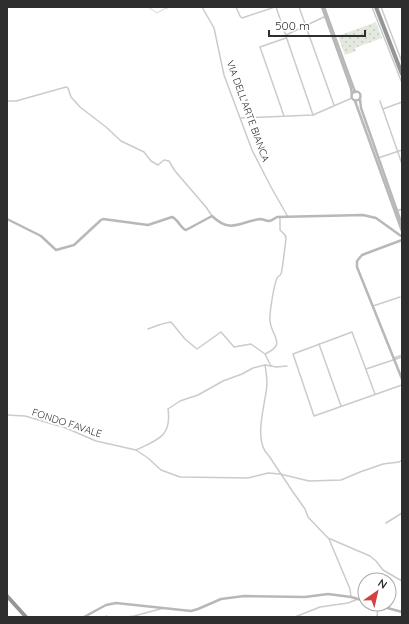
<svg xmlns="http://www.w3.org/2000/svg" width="409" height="624" font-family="Quicksand,sans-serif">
  <defs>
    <pattern id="grass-dots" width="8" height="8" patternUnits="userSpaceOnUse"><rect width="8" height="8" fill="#e3eadd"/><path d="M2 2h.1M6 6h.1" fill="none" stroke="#c3c9be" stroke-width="1.8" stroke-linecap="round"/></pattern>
  </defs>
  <rect width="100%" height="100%" fill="#fff"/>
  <!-- grass -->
  <path fill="url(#grass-dots)" d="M376,22L382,38L355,48L356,51L345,55L338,36Z"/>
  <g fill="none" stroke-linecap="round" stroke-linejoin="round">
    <!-- stream -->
    <path stroke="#cbdae7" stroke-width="1" d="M148,7L157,13L164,9L171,7"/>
    <!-- street -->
    <g stroke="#cbcbcb" stroke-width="1.5">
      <path d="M202,7L214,28L224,75L252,150L271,187L288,217"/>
      <path d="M236,7L240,16L242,18L275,7"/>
      <path d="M276,7L313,115"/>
      <path d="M299,7L334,105"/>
      <path d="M372,7L402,83"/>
      <path d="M381,7L402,62"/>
      <path d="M286,35L326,16"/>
      <path d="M7,101H16L66,87L68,88L71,97L80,107L106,127L121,141L144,152L151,161L158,165L164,160L169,161L175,171L206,207L212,216"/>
      <path d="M380,101L402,164"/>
      <path d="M383,109L402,102"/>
      <path d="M284,116L260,47L286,38"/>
      <path d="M241,118L313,115L352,98"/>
      <path d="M378,158L402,150"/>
      <path d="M397,211L402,209"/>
      <path d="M280,217V230C283,233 285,234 286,237C286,240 282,272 281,274C280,276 277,277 277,278C274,285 269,314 270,321C272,338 287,344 265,354L271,366L265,365C266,371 267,378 267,384C266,403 252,441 269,456L293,492L305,509L308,517L328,538L370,556L376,561L383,570L402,581"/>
      <path d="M373,306L400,297"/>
      <path d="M148,329C156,326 163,323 171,322L185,339L197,349L221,332L234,347L251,344L265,354"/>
      <path d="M319,344L341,406"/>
      <path d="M394,358L402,355"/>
      <path d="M271,366L276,367L287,366"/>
      <path d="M366,369L402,357"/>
      <path d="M375,394L352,332L293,354L314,416L402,385"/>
      <path d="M7,415L25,416L66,428L96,441L136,450L148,458L161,470L180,477L248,478L268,473L280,474L309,481L341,480L360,472L383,464L399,462L402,460"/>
      <path d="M136,450C157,440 172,437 168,409L180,401L198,395L223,381L242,374L253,368L265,365"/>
      <path d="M386,523L402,513"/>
      <path d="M329,539L350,589L351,597"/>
      <path d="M106,616L108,617"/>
      <path d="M127,617L134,616L164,608"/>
      <path d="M295,617L320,607L348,603L358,599"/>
      <path d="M377,617L378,606"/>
    </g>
    <!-- secondary -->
    <g stroke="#b8b8b8" stroke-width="2.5">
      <path d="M322,7L351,88L352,94"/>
      <path d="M324,7L355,92"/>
      <circle cx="356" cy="96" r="4.5"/>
      <path d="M360,99L361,108L402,225"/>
      <path d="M355,101L402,231"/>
      <path d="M7,219L41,236L56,250L74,245L101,220L103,219L148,225L172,217C179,220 180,228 186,230L212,216C231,234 239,222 260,219C263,219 266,221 269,221C272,221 275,218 277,217L363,215L376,218L401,236"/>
      <path d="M402,240L362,255L357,261V267L402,379"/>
      <path d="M373,604L402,612"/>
      <path d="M84,617L106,605L116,603L191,611L198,609L221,599L244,596L305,597L328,594L351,597L365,601"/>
    </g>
    <!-- highway -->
    <g stroke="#959595" stroke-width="4">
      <path d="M376,7L402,74"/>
      <path d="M7,596L26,617"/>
    </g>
  </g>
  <g text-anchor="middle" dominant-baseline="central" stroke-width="4" stroke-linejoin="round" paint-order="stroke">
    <!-- street labels -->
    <g font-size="10" fill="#2e2e2e" stroke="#fff">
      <text transform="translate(248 111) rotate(70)">VIA DELL'ARTE BIANCA</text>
      <text transform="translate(67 423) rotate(18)">FONDO FAVALE</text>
    </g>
  </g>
  <!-- border -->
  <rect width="409" height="624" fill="none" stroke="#2e2e2e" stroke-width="16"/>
  <!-- north arrow -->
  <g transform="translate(377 592) rotate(34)"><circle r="19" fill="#ffffff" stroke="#ababab"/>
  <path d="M0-3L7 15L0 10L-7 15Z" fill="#d24242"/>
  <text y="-6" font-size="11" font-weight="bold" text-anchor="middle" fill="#2e2e2e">N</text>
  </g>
  <!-- scale -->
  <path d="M269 30v6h96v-6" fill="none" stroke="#2e2e2e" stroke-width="2"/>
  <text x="275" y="30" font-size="12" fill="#2e2e2e" stroke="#ffffff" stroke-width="3" paint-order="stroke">500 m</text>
</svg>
